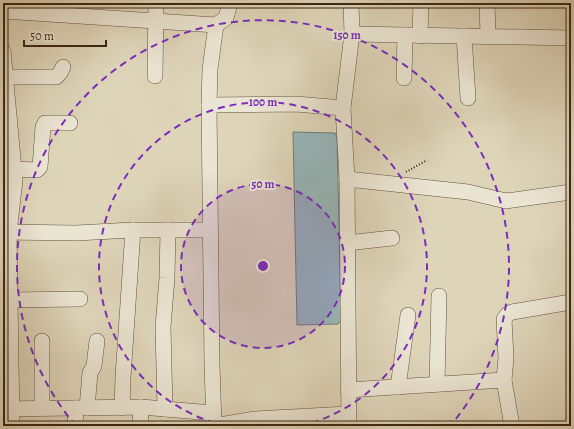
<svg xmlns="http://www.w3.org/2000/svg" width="574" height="429" font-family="Alegreya,serif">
  <rect width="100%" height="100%" fill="#ded5b9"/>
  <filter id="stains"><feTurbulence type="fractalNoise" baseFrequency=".005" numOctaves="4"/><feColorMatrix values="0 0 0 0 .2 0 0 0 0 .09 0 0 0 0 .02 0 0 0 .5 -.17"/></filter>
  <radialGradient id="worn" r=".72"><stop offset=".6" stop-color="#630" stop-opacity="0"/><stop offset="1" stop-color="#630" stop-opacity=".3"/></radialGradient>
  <!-- water -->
  <path fill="#97b6b9" stroke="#737c76" d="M293,132L335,133L337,137L341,321L338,324L297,325Z"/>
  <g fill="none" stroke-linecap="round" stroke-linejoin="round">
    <!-- minor casing -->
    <g stroke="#65523c" stroke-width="16">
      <g id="minor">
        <path d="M487,3L488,35"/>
        <path d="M3,11L216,25L226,18L230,3"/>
        <path d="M352,34C425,36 498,36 571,38"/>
        <path d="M420,36L421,3"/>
        <path d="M464,36L468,98"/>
        <path d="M3,51L15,180L9,233L12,426"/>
        <path d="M155,76L156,3"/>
        <path d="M6,77H56L60,73L63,67"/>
        <path d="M404,78L405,35"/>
        <path d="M209,105L296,104L343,108"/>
        <path d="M14,169L37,170L40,167L43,127L45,123H70"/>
        <path d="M347,179L468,192L506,201L571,192"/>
        <path d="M3,232L76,233L133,230H210"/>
        <path d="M347,243L392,238"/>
        <path d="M9,300L80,299"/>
        <path d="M42,341V408"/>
        <path d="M437,384L439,296"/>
        <path d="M398,387L408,315"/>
        <path d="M348,390L504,380"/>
        <path d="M87,408L90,373L94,366L97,341"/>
        <path d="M122,408L123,377L133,230"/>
        <path d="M3,409L141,407L213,413"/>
        <path d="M165,409L163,327L167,278L168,230"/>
        <path d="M75,426L76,408"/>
        <path d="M140,426L141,407"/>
        <path d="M214,426L212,364L209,105L210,69L216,25"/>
        <path d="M214,426L255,419L348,414"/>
        <path d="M349,426L347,179L343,108L352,34L351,3"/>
        <path d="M512,426L504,380L506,358L504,319L508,314L512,312L571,302"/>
      </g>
    </g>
    <!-- path -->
    <path stroke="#3d2612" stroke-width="2" stroke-dasharray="1 2" stroke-linecap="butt" d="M406,172L427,160"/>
    <!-- minor -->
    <use href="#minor" stroke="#eae4d2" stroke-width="15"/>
  </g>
  <!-- distance rings -->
  <circle cx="263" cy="266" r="82" fill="#7b2cbf" fill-opacity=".12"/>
  <g fill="none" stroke="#7b2cbf" stroke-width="2" stroke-dasharray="7 5">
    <circle cx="263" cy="266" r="82"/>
    <path d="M226 426A164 164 0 1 1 300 426"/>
    <path d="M76 426A246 246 0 1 1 450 426"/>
  </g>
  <circle cx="263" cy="266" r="6" fill="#7b2cbf" stroke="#eae4d2" stroke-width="2"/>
  <g font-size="12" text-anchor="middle" font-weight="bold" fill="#7b2cbf" stroke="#eae4d2" stroke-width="4" stroke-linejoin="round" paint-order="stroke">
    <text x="347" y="39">150 m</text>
    <text x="263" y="106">100 m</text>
    <text x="263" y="188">50 m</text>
  </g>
  <!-- margin -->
  <rect width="574" height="429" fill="none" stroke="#ded5b9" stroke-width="16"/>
  <rect x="4" y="4" width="566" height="421" fill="none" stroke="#3d2612" stroke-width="2"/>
  <rect x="8" y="8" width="558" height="413" fill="none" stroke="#3d2612"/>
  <!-- scale -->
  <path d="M24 40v6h82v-6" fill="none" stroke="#3d2612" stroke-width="2"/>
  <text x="30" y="40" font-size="12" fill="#3d2612" stroke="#eae4d2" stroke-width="3" paint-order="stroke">50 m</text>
  <rect width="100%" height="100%" filter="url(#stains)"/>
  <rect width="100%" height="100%" fill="url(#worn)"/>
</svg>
